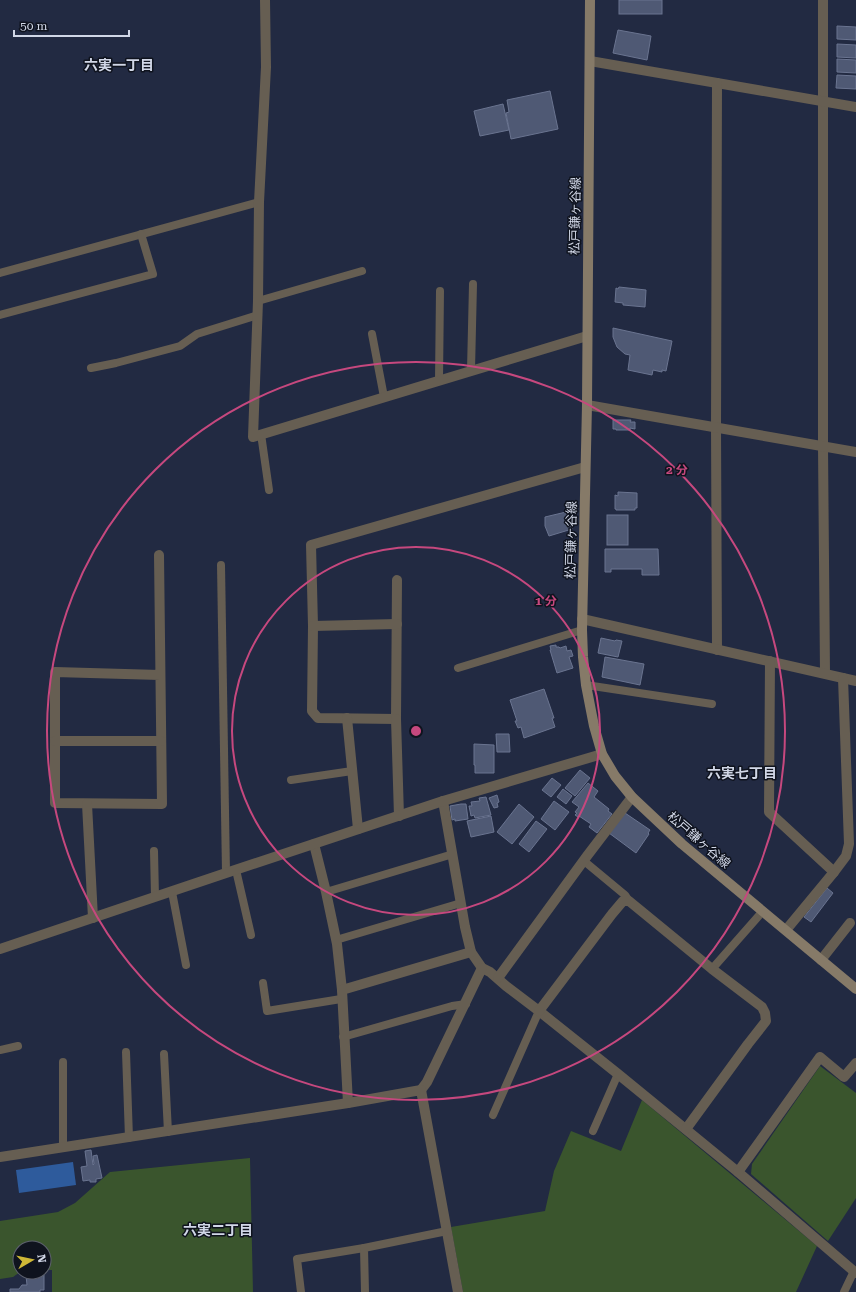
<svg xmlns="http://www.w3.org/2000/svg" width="856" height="1292" font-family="'Roboto Serif','Noto Sans JP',serif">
  <rect width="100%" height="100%" fill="#222a42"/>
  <!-- green -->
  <g fill="#3a552d">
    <path d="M820,1066L856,1093V1198L828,1241L751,1174L752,1164Z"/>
    <path d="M642,1100L817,1246L796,1292H463L451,1227L545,1211L554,1171L571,1131L621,1151Z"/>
    <path d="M250,1158L253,1292H52V1270H44V1248H20V1272L13,1277L0,1279V1221L58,1212L75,1203L110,1172Z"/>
  </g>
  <!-- water -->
  <path fill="#2e5b9c" d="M73,1162L76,1185L19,1193L16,1170Z"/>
  <!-- building -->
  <g fill="#4f5974" stroke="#6a7490">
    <rect x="619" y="0" width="43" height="14"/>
    <path d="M837,26L856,27V40L837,39Z"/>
    <path d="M618,30L651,36L647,60L613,53Z"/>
    <path d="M837,44L856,45V58L837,57Z"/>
    <path d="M837,59L856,60V73L837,72Z"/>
    <path d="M837,75L856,76V89L836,88Z"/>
    <path d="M550,91L558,129L511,139L506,113L509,112L507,100Z"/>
    <path d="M503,104L509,130L480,136L474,111Z"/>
    <path d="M619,287L646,290L645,307L623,305V303L615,302L616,288L618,289Z"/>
    <path d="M613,328L672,341L666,371L662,370V372L653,370L652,375L628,370L630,355L625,354L617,347L613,337Z"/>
    <path d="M613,420H631L630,422H635V429L630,428V430H616V429H613Z"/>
    <path d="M618,492L637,493V508H635V510H616V509H615V495L618,496Z"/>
    <path d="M566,512L572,529L549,536L545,526V517Z"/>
    <rect x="607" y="515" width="21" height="30"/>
    <path d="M605,549H658L659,575H642V569H611V572H605Z"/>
    <path d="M601,638L615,641L616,640L622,641L618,657L598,653Z"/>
    <path d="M556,645V647H559L560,648L566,646L567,651L571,650L573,656L569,657L573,668L557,673L550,650H551L550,646Z"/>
    <path d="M605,657L644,664L640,685L602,677Z"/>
    <path d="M544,689L554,718H552L555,727L524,738L521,727L518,728L515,721H517L510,700Z"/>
    <path d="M496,734H509L510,752H497Z"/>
    <path d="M474,744L494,745V773H475V765H474Z"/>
    <path d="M580,770L590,778L575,796L565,788Z"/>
    <path d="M552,778L561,785L551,797L542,790Z"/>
    <path d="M588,783L598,791L594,797L609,809L608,811L612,814L597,833L589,827L591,824L579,816L578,817L575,815L577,813L575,812L579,807L572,802Z"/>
    <path d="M563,789L572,796L566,804L557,797Z"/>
    <path d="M497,795L499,802L497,803L498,807L494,808L489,798Z"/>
    <path d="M486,797L491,815L475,818L474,815L471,816L469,806H472L471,802L480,801L479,798Z"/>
    <path d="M554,801L569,812L555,830L541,819Z"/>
    <path d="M461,804H466L468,819L455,821V819L452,820L450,806Z"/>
    <path d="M519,804L534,817L512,844L497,832Z"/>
    <path d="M625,813L650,830L648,833L649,834L636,853L609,833Z"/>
    <path d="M491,816L494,832L471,837L467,821Z"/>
    <path d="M536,821L547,829L529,852L519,844Z"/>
    <path d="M827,888L833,893L811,922L804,917Z"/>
    <path d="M91,1150L93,1165L94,1164L93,1156L97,1155L102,1178L96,1179V1182H90V1180L83,1181L81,1167L87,1166L85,1151Z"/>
    <path d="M44,1275V1290H40V1292H10V1289H19L22,1285H27L26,1276Z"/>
  </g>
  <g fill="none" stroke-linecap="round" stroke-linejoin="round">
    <!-- lane -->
    <g stroke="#665e52" stroke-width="8">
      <path d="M0,273L259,202"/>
      <path d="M258,301L362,271"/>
      <path d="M0,315L153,274L141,234"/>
      <path d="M372,334L384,397"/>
      <path d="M91,368L116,363L180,346L197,334L258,315"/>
      <path d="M471,370L473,284"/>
      <path d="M439,380L440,291"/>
      <path d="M261,434L269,490"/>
      <path d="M221,565L226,873"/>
      <path d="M458,668L582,630"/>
      <path d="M586,685L712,704"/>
      <path d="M291,780L352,771"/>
      <path d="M154,851L155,897"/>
      <path d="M584,861L625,895L629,901"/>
      <path d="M236,870L251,935"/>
      <path d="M172,892L186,965"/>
      <path d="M326,892L453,854"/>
      <path d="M336,940L461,903"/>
      <path d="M712,969L763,911"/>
      <path d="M263,983L267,1011L341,999"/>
      <path d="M343,1037L452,1006L466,1004"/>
      <path d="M0,1050L18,1046"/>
      <path d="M126,1052L129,1138"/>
      <path d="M164,1054L168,1132"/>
      <path d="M493,1115L539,1011"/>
      <path d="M593,1131L618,1074"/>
      <path d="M63,1147V1062"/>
      <path d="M301,1292L297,1259L364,1248"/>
      <path d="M365,1292L364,1248L447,1231"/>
      <path d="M844,1292L854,1271"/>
    </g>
    <!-- street -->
    <g stroke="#665e52" stroke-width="10">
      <path d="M265,0L266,67L259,202L258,301L253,437L587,336"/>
      <path d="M823,0V447L825,673"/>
      <path d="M590,61L856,107"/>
      <path d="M717,83L716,427L717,650"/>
      <path d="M587,405L856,452"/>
      <path d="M159,555C160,638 161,721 162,804L55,803V672L160,675"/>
      <path d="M397,580L396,719L318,718L312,711L313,626L311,545L585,467"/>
      <path d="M582,619L856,681"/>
      <path d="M313,626L397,624"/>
      <path d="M770,661L769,812L834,872"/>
      <path d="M347,718L358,829"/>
      <path d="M396,719L399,816"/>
      <path d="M55,741H161"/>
      <path d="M443,801L465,927L471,952L482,968L490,972L506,986L539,1011L618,1074L738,1172L856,1273"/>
      <path d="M87,804L93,918"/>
      <path d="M314,844L326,892L337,944L342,990"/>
      <path d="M786,930L834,872L846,856L849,844L843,678"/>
      <path d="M0,949L226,873L443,801L602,754"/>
      <path d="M821,960L850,923"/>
      <path d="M498,978L587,856L632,797"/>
      <path d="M539,1011L612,914L623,901H629L712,969L762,1007L765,1013L766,1021L748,1044L686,1129"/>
      <path d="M421,1090L427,1082L482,968"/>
      <path d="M348,1103L342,990L471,952"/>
      <path d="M0,1157L348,1103L421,1090L458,1292"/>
      <path d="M738,1172L820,1057L844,1077L856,1063"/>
    </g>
    <!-- secondary -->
    <path stroke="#867a68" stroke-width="10" d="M590,0L587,405L582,630L583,657L586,685L594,726L602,754L615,776L632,797L682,844L856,989"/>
  </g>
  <!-- distance rings -->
  <g fill="none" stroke="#c6487e" stroke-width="2">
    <circle cx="416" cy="731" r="184"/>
    <circle cx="416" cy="731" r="369"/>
  </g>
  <g text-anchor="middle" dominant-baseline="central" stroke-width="3" stroke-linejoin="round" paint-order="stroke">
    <!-- street labels -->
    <g font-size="13" fill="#d1d7e7" stroke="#0f131e">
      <text transform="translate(575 216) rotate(-89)">松戸鎌ヶ谷線</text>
      <text transform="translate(571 540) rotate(-89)">松戸鎌ヶ谷線</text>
      <text transform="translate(699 840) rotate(41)">松戸鎌ヶ谷線</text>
    </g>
    <!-- neighbourhood labels -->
    <g font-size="14" font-weight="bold" fill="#d1d7e7" stroke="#0f131e">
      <text x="119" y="65">六実一丁目</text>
      <text x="742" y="773">六実七丁目</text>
      <text x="218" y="1230">六実二丁目</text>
    </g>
  </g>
  <circle cx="416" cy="731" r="6" fill="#c6487e" stroke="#0f131e" stroke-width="2"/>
  <g font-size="12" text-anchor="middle" font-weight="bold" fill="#c6487e" stroke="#0f131e" stroke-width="3" stroke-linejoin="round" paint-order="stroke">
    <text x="677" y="474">2 分</text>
    <text x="546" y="605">1 分</text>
  </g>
  <!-- north arrow -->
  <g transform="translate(32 1260) rotate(81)"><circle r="19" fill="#0f131e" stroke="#5d616e"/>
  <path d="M0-3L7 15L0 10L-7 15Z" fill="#cfb837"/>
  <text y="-6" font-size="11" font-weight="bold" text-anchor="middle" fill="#d1d7e7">N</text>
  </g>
  <!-- scale -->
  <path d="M14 30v6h115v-6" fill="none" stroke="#d1d7e7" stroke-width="2"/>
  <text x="20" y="30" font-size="12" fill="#d1d7e7" stroke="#0f131e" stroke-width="3" paint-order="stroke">50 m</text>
</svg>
